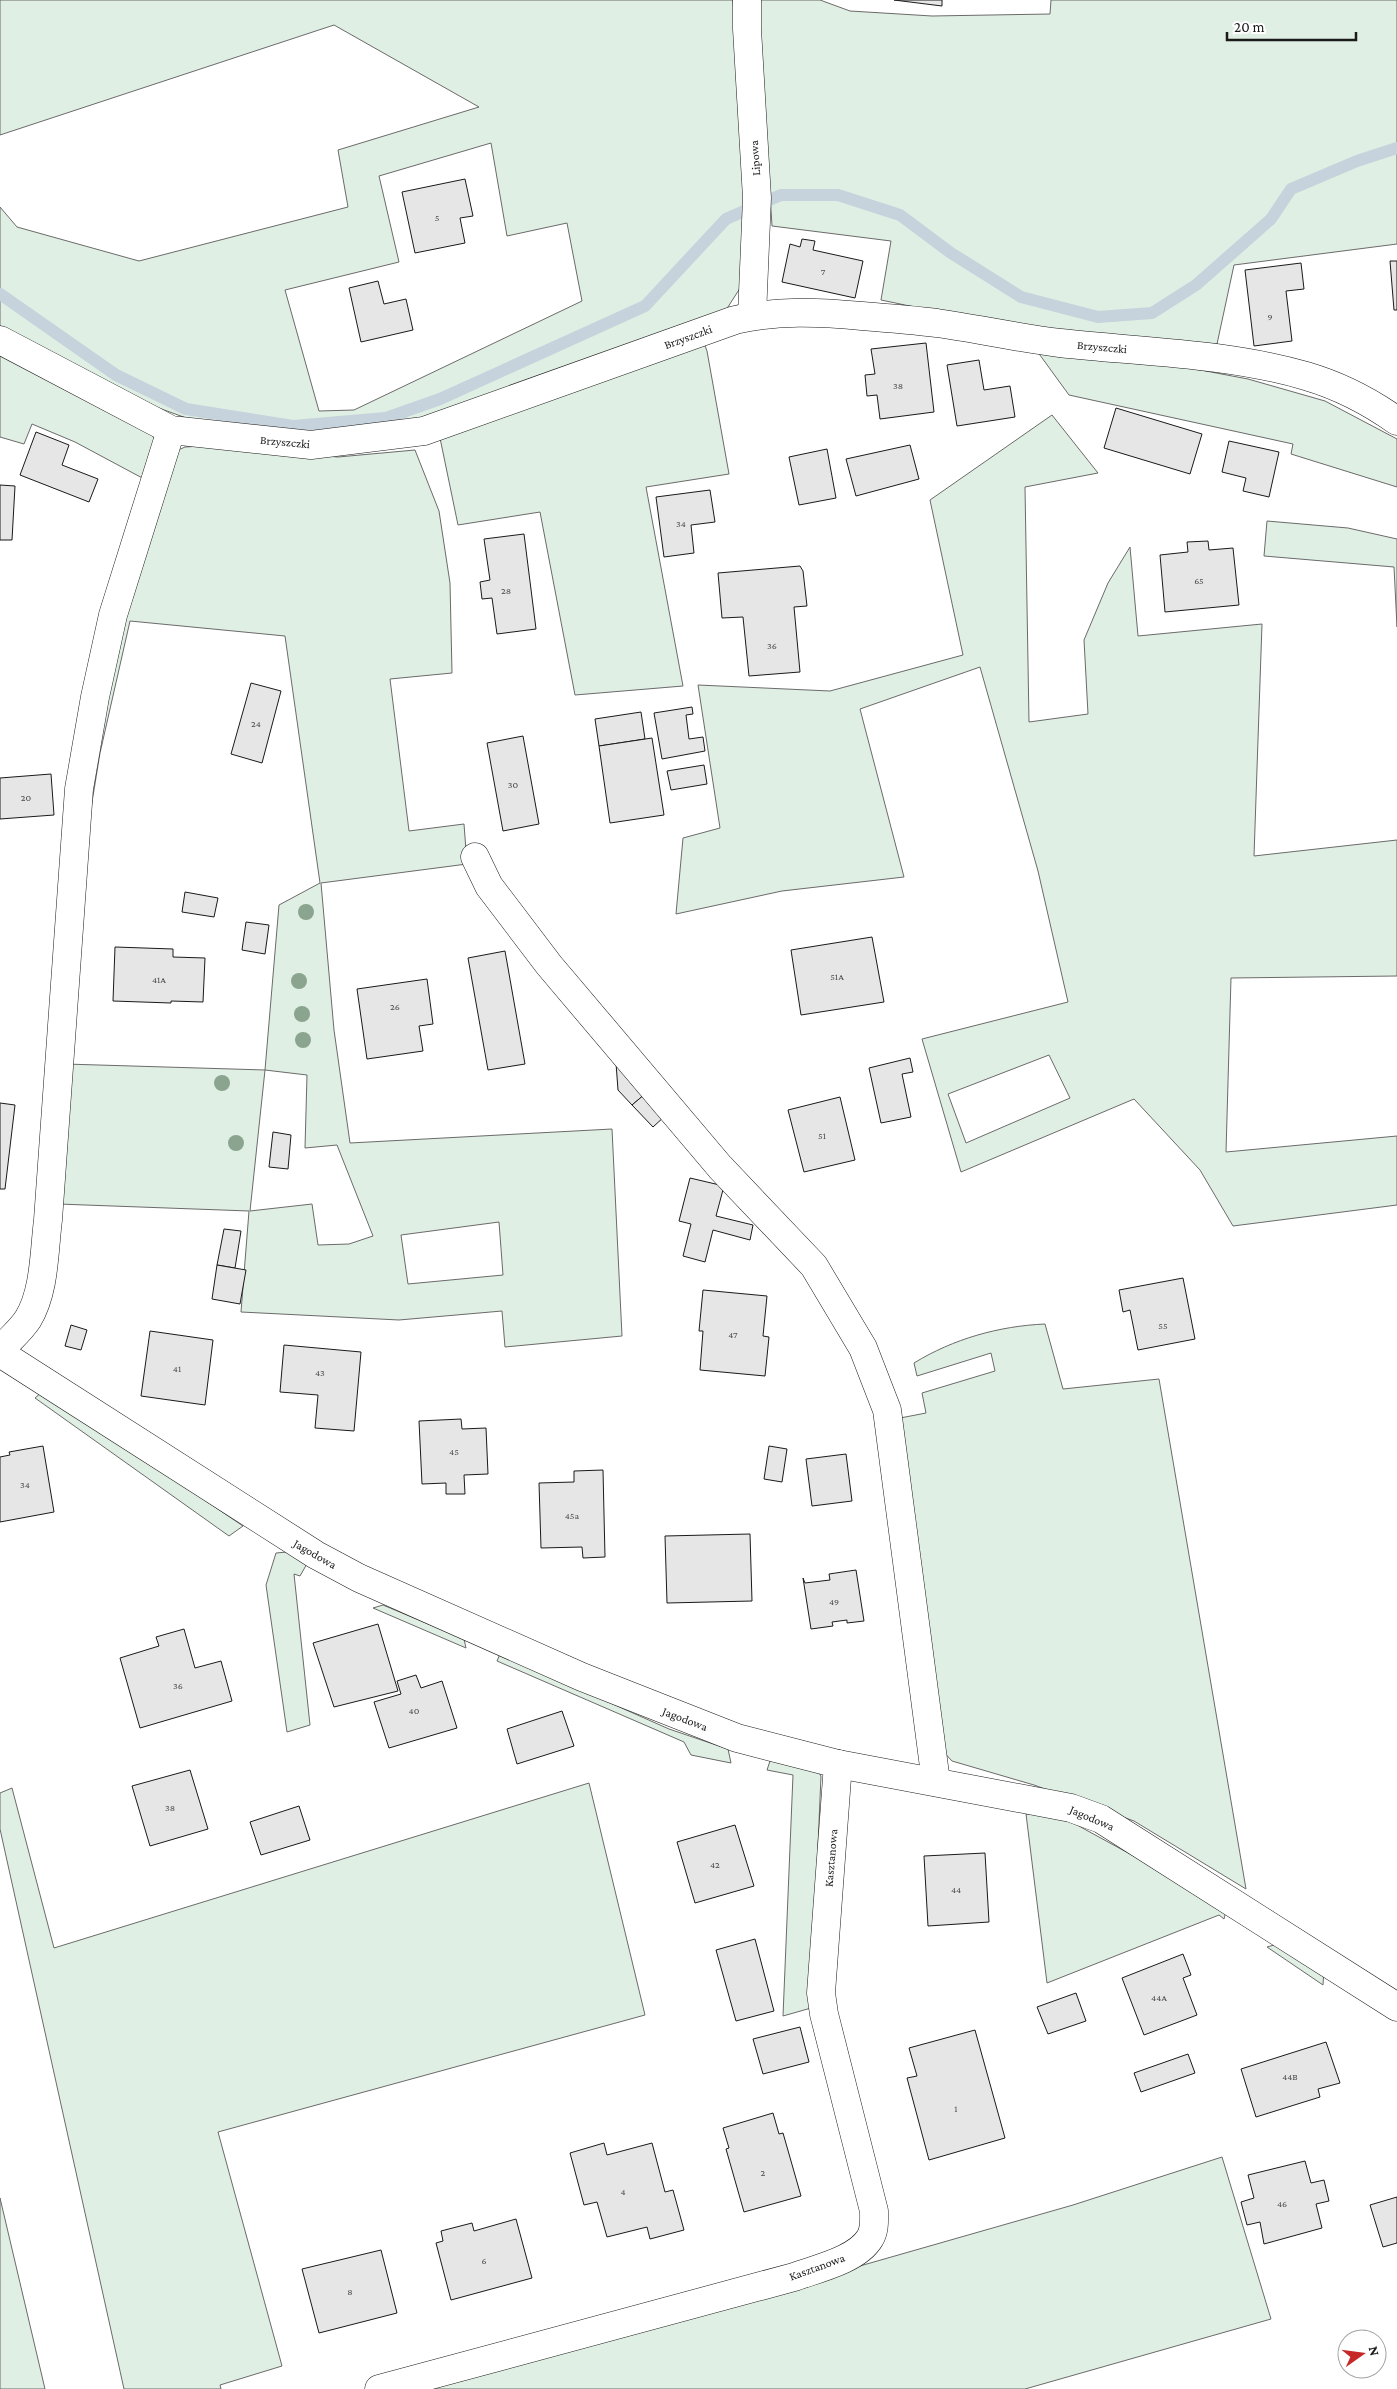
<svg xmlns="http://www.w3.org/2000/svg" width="1397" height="2389" font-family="'Crimson Pro',serif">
  <rect width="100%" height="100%" fill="#fff"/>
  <!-- green -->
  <g fill="#e0efe3" stroke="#6a6a6a" fill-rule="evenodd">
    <path d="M0,0H733L744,164V282L726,310L406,425L304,436L189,419L145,403L0,329V207L17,227L139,261L348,207L338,150L479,107L334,25L0,135ZM491,143L507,236L567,223L582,301L354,410L319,411L285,290L399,262L379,176Z"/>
    <path d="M758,0H820L850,11L932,16L1050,14L1051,0H1397V244L1234,265L1217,344L1123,339L953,315L881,300L891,241L772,226Z"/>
    <path d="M704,343L707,351L729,474L646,487L683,686L575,695L540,512L458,525L440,438Z"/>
    <path d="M0,351L151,431L156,443L146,480L75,442L32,424L24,444L0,437Z"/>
    <path d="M1037,351L1174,365L1248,379L1325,401L1397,439V487L1291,454L1293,444L1069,395Z"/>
    <path d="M1052,415L1098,473L1025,487L1029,722L1088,714L1084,640L1108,583L1130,547L1138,636L1262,624L1254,856L1397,840V976L1231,978L1226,1152L1397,1136V1205L1233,1226L1200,1170L1134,1099L961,1172L922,1039L1068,1002L1038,871L980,667L860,709L904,877L782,891L676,914L683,838L720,828L698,685L830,691L963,655L930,500ZM1049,1055L1070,1098L966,1143L948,1094Z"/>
    <path d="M202,446L338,457L415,450L439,511L450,583L452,673L390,679L409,831L464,824L467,864L321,883L334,1030L350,1143L612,1129L622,1336L505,1347L502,1311L399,1320L241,1312L249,1211L58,1204L65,1064L265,1070L279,905L320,883L285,636L130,621L100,753L81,870L107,674L174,452L185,447ZM265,1070L307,1075L305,1148L337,1145L373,1236L349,1244L318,1245L312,1204L250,1211ZM499,1222L503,1275L408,1284L401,1235Z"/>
    <path d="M1267,521L1348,528L1397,539V627L1394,567L1264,556Z"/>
    <path d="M1045,1324L1063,1389L1159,1379L1246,1889L1134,1821L1034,1785L952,1761L941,1749L895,1419L926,1413L922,1393L995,1371L991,1353L917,1376L914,1363C953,1339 999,1326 1045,1324Z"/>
    <path d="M43,1391L243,1526L229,1536L35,1398Z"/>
    <path d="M287,1552L308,1562L300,1576L294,1574L310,1725L287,1732L266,1585L276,1553Z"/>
    <path d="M383,1605L464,1639L466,1648L373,1608Z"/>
    <path d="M500,1654L669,1729L728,1749L731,1763L691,1755L684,1742L497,1661Z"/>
    <path d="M770,1761L815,1767L821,1776L811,2008L783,2016L793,1775L767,1770Z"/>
    <path d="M589,1783L645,2015L218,2132L282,2366L220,2385L221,2389H124L0,1829V1793L12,1788L54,1948Z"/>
    <path d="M1048,1813L1077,1825L1227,1907L1224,1919L1219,1915L1047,1983L1026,1814Z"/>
    <path d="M1281,1943L1324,1969L1323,1985L1267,1947Z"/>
    <path d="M1222,2157L1271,2319L1025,2389H430L1073,2205Z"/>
    <path d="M0,2198L45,2389H0Z"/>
  </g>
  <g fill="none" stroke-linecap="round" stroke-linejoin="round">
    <!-- stream -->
    <path stroke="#c6d2dc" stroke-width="12" d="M0,294L116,375L186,409L293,426L386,418L440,399L645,306L726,219L781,195H838L900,215L951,253L1021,297L1098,317L1152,313L1196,285L1271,219L1291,189L1357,161L1397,148"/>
  </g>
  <!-- building -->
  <g fill="#e6e6e6" stroke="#1a1a1a">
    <path d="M894,0H942V6Z"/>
    <path d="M465,179L473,216L460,218L465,243L415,253L402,192Z"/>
    <path d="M802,239L815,241L813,250L863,261L855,298L782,282L790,244L800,247Z"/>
    <path d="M1390,261H1397V310H1394Z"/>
    <path d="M1301,263L1304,289L1286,291L1292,341L1254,346L1245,270Z"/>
    <path d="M378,281L384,304L406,299L413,330L361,342L349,288Z"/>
    <path d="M926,343L934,412L880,419L877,395L867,396L865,375L875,374L871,349Z"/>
    <path d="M979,360L984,390L1010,386L1015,417L957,426L947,365Z"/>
    <path d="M1116,408L1202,434L1190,474L1104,448Z"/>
    <path d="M36,432L69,445L62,465L98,479L89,502L20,475Z"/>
    <path d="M1229,441L1279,452L1269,497L1243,491L1246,478L1222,472Z"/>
    <path d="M910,445L919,479L856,496L846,459Z"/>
    <path d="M827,449L836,498L799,505L789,457Z"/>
    <path d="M0,485L15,486L12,540H0Z"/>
    <path d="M710,490L715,522L691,525L694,553L664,557L656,497Z"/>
    <path d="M524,534L536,629L497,634L492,598L482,599L480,582L490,580L484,539Z"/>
    <path d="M1208,541L1209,550L1233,548L1239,605L1165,612L1160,555L1188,552L1187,542Z"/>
    <path d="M800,566L803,571L807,606L794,607L800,672L749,676L743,617L722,618L718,573Z"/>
    <path d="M251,683L281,691L262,763L231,754Z"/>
    <path d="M692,707L693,714L686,715L689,739L703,737L705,751L662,759L654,713Z"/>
    <path d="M641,712L645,739L599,746L595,719Z"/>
    <path d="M523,736L539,824L503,831L487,743Z"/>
    <path d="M652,738L664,815L610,823L599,746Z"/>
    <path d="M704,765L707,784L671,790L667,771Z"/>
    <path d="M51,774L54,815L0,819V778Z"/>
    <path d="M185,892L218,898L214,917L182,912Z"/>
    <path d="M246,922L269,925L265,954L242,950Z"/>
    <path d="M872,937L884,1002L801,1015L791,950Z"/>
    <path d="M115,947L173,949V957L205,958L203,1002L171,1001V1003L113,1001Z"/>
    <path d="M505,951L525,1064L488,1070L468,958Z"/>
    <path d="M427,979L433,1024L419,1026L423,1051L367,1059L357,989Z"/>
    <path d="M910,1058L913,1072L902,1074L911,1117L881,1123L869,1068Z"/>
    <path d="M616,1063L645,1094L632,1105L618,1090Z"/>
    <path d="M645,1094L665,1116L653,1127L632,1105Z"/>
    <path d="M840,1097L855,1160L804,1172L788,1110Z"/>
    <path d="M0,1103L15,1105L5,1189H0Z"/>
    <path d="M273,1132L291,1135L288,1169L269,1167Z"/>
    <path d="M690,1178L724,1186L716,1216L753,1225L750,1240L713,1230L705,1262L683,1256L691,1224L679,1221Z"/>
    <path d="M224,1229L241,1231L235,1268L217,1265Z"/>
    <path d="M217,1265L246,1270L240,1304L212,1299Z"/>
    <path d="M1183,1278L1195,1339L1138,1350L1130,1310L1123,1312L1119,1290Z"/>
    <path d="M703,1290L767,1296L763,1336L769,1337L765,1376L700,1370L703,1331H699Z"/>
    <path d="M71,1325L87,1330L81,1350L65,1346Z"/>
    <path d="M150,1331L213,1340L205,1405L141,1396Z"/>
    <path d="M284,1345L361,1352L354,1431L315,1428L318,1395L280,1392Z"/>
    <path d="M461,1419L462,1429L486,1428L488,1474L464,1475L465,1494H446V1483L422,1484L419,1421Z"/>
    <path d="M43,1446L54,1512L0,1522V1457L10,1455L9,1452Z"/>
    <path d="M769,1446L787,1449L782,1482L764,1479Z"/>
    <path d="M846,1454L852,1501L812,1506L806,1459Z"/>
    <path d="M603,1470L605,1557L583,1558L582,1547L541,1548L539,1483L574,1482V1471Z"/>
    <path d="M750,1534L752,1601L667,1603L665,1536Z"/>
    <path d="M856,1570L864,1621L847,1623V1620L832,1622L833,1626L811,1629L803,1578L805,1583L830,1580L829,1574Z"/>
    <path d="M378,1624L398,1691L334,1707L313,1643Z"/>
    <path d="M184,1629L195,1668L221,1661L232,1701L140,1728L120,1658L159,1646L156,1637Z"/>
    <path d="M416,1675L421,1688L442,1681L457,1728L389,1748L374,1702L401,1694L397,1681Z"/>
    <path d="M562,1711L574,1746L517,1764L507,1729Z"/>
    <path d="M190,1770L208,1829L150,1846L132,1786Z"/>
    <path d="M299,1806L310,1840L261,1855L250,1822Z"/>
    <path d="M735,1825L754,1886L695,1903L677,1842Z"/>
    <path d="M985,1853L989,1922L928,1926L924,1856Z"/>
    <path d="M755,1939L774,2011L736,2021L716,1950Z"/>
    <path d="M1183,1954L1191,1975L1183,1978L1197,2015L1144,2035L1122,1978Z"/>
    <path d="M1076,1993L1086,2021L1048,2034L1037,2007Z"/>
    <path d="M800,2027L809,2062L763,2074L753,2039Z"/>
    <path d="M975,2030L1005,2138L929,2160L907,2078L917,2076L909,2048Z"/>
    <path d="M1326,2042L1340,2083L1318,2089L1320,2097L1256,2117L1241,2069Z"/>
    <path d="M1188,2054L1195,2073L1141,2092L1134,2073Z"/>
    <path d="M773,2113L779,2134L783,2133L801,2196L744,2212L726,2149L729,2148L723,2128Z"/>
    <path d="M604,2143L607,2155L652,2143L665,2192L673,2190L684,2230L650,2239L647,2227L607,2237L597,2202L584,2205L570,2153Z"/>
    <path d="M1305,2161L1311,2183L1324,2180L1329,2201L1316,2204L1322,2228L1264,2244L1260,2222L1247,2225L1241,2202L1254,2198L1248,2175Z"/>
    <path d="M1397,2197V2243L1383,2247L1370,2205Z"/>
    <path d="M516,2219L532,2278L451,2300L436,2243L443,2241L441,2231L472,2223L474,2231Z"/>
    <path d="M381,2250L397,2313L319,2333L302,2269Z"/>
  </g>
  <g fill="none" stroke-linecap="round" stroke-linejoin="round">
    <!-- minor casing -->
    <g stroke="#1a1a1a" stroke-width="29">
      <g id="minor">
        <path d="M747,0V29L757,198L752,316"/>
        <path d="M0,340L171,430L311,445L424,431L735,320C777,310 820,312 862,316C887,318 912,320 937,323C978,329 1019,338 1060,343C1142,352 1227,353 1306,376C1340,386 1369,401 1397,421"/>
        <path d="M475,857L489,886L549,965L720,1167L814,1266L863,1348L887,1410L936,1782"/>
        <path d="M0,1350C9,1340 21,1330 28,1319C45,1291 44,1251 48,1220L79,789L95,697L113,615L171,430"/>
        <path d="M0,1353L316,1555L359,1578L582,1677L737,1738L838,1764L1071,1808L1101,1819L1397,2007"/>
        <path d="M379,2389L794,2277C816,2269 857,2260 870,2238C875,2230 874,2220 874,2211L824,2014L821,1993L838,1764"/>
      </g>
    </g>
    <!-- minor -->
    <use href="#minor" stroke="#fff" stroke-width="28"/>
  </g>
  <!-- trees -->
  <g fill="#8aa48f">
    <circle cx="306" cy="912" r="8"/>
    <circle cx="299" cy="981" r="8"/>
    <circle cx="302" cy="1014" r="8"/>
    <circle cx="303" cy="1040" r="8"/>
    <circle cx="222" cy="1083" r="8"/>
    <circle cx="236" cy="1143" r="8"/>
  </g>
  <g text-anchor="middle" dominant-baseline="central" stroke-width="4" stroke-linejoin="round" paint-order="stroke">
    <!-- number labels -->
    <g font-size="10" fill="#4d4d4d">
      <text x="437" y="217">5</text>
      <text x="823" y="271">7</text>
      <text x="1270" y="316">9</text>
      <text x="898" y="385">38</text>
      <text x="681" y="523">34</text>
      <text x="1199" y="580">65</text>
      <text x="506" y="590">28</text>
      <text x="772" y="645">36</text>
      <text x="256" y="723">24</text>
      <text x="513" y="784">30</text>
      <text x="26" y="797">20</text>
      <text x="837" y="976">51A</text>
      <text x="159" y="979">41A</text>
      <text x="395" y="1006">26</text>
      <text x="822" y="1135">51</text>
      <text x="1163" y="1325">55</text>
      <text x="733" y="1334">47</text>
      <text x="177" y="1368">41</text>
      <text x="320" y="1372">43</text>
      <text x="454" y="1451">45</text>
      <text x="25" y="1484">34</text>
      <text x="572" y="1515">45a</text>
      <text x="834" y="1601">49</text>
      <text x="178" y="1685">36</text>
      <text x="414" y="1710">40</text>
      <text x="170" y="1807">38</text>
      <text x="715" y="1864">42</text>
      <text x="956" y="1889">44</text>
      <text x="1159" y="1997">44A</text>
      <text x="1290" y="2076">44B</text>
      <text x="956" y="2108">1</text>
      <text x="763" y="2172">2</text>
      <text x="623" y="2191">4</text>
      <text x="1282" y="2203">46</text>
      <text x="484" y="2260">6</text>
      <text x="350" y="2291">8</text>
    </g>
    <!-- street labels -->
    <g font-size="12" fill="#1a1a1a" stroke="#fff">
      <text transform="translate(755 158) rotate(-94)">Lipowa</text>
      <text transform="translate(688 337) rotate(-20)">Brzyszczki</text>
      <text transform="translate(1102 347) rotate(5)">Brzyszczki</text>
      <text transform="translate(285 442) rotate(5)">Brzyszczki</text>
      <text transform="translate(315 1554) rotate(30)">Jagodowa</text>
      <text transform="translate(685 1719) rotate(21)">Jagodowa</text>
      <text transform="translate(1092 1818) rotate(23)">Jagodowa</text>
      <text transform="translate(831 1858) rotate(-85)">Kasztanowa</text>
      <text transform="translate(817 2267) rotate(-20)">Kasztanowa</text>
    </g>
  </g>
  <!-- north arrow -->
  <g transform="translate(1362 2354) rotate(76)"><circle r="24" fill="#ffffff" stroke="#a3a3a3"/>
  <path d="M0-4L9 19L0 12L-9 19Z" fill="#c62828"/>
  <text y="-8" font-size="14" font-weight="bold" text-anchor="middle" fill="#1a1a1a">N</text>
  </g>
  <!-- scale -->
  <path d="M1227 32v8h129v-8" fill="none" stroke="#1a1a1a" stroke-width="2.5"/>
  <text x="1234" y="32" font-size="15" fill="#1a1a1a" stroke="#ffffff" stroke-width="4" paint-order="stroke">20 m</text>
</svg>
